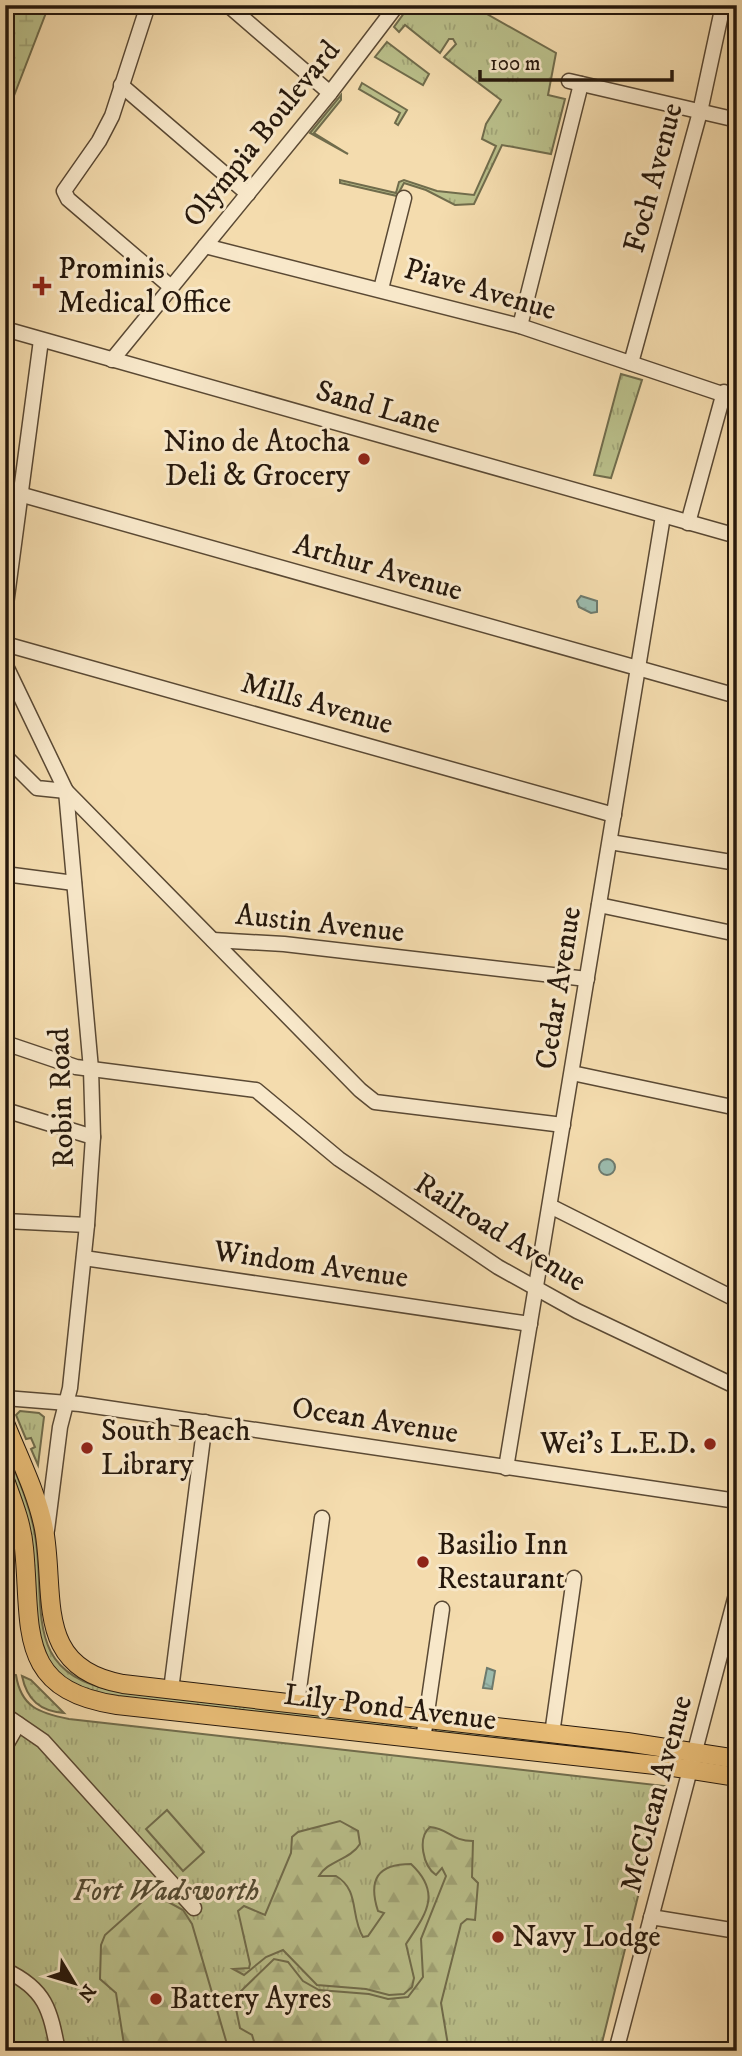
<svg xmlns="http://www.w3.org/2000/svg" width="742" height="2056" font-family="'IM FELL DW Pica',serif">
  <defs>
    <pattern id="grass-tufts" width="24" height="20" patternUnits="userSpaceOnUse" patternTransform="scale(1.75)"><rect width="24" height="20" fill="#bac08b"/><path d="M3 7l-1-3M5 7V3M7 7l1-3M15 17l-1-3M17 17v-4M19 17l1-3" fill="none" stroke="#a0a477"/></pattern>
    <pattern id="forest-firs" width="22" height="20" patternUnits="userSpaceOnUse" patternTransform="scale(1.75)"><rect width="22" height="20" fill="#bac08b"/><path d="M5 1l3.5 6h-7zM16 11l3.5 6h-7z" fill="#a0a477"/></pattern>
    <pattern id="wetland-marsh" width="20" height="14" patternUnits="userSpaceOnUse" patternTransform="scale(1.75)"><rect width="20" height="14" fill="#bac08b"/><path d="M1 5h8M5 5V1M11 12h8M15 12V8" fill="none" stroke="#a0a477"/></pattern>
    <pattern id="garden-dots" width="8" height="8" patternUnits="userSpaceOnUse" patternTransform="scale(1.75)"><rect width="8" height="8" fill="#bac08b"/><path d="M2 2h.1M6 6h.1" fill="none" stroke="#a0a477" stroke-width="1.8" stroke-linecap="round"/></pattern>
    <pattern id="water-ripples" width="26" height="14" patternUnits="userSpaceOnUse" patternTransform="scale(1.75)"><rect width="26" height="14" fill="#9cbbad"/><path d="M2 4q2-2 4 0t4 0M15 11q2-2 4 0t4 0" fill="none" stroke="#86a094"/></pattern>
  </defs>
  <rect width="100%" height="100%" fill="#f4dcae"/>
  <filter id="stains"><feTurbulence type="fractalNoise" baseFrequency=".00286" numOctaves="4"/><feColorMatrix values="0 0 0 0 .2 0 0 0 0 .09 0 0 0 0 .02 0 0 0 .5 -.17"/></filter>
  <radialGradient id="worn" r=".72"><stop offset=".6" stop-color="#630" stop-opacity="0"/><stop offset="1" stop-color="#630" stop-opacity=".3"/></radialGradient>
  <!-- grass -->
  <g fill="url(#grass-tufts)" stroke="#706c4c" stroke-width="2">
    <path d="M410,5H471L556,53L548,95L565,99L551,154L502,145L474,204L455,205L426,190L404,183L397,196L340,183V180L396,193L399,182L404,180L437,191L474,195L496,146L482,139L486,124L501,100L444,57L456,44L453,39H449L440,53L405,25L399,32L394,27Z"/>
    <path d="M387,42L429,74L423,85L375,57Z"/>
    <path d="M362,83L407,110L398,125L395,123L400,113L359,89Z"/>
    <path d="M341,95V100L314,133L348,154L310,133Z"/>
    <path d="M621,374L642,380L611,478L594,475Z"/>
    <path d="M20,1411L39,1413L44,1417L38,1465L31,1449L35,1447L31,1438L26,1439L16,1415Z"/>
    <path d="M5,1447C17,1476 30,1504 35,1535C47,1603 20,1674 114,1690L410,1725L411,1730L104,1698L60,1677L39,1648L16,1498L5,1470Z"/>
    <path d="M5,1673L16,1675C21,1707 39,1713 69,1719L665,1786L600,2051H5Z"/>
    <path d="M437,1728L621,1750L435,1733Z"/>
  </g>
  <!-- forest -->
  <g fill="url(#forest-firs)" stroke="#706c4c" stroke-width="2">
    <path d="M340,1821L358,1831L360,1844C350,1860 327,1861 319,1876H336C360,1890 350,1916 363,1937L368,1936L384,1913L378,1911C368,1880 377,1864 411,1864C443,1894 425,1915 406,1944L414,1978L412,1987L404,1994L389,1995L366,1989L317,1985L283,1950L266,1957L244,1975L233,1969L249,1968L250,1964L238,1911L244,1906L265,1915L291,1853L292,1837L298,1832Z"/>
    <path d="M430,1827C450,1829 451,1841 473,1841L472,1877L478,1883L475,1920L467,1919L461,1924L441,2003L449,2051H257L252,2035L240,2028L235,2004L239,1993L274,1959L288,1962L303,1981L319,1990L369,1994L388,1999L408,1997L423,1977L421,1939L446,1876L442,1868L436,1875C423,1866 417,1838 430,1827Z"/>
    <path d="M152,1893L183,1910L192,1924L229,2051H125L116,1993L100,1979L101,1945L105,1935Z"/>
  </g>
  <!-- wetland -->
  <path fill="url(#wetland-marsh)" stroke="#706c4c" stroke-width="2" d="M5,5H49L5,119Z"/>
  <!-- garden -->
  <path fill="url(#garden-dots)" stroke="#706c4c" stroke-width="2" d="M22,1676L31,1680L64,1713C40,1711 27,1700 22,1676Z"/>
  <!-- pitch -->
  <path fill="#bac08b" stroke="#706c4c" stroke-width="2" d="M167,1810L204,1852L183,1871L146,1829Z"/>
  <!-- water -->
  <g fill="url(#water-ripples)" stroke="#6d7a6d" stroke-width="2">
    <path d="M581,596L597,601V612L591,613L579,607L577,601Z"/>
    <circle cx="607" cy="1167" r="8"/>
    <path d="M487,1668L495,1671L492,1689L483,1688Z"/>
  </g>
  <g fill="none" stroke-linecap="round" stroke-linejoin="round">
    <!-- minor casing -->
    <g stroke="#5a4934" stroke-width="17">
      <g id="minor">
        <path d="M148,5L112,116L99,141L64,191L68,199L171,287"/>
        <path d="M228,5L330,93"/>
        <path d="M569,81L737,120"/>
        <path d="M121,85L248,194"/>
        <path d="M205,246L520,326L737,399"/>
        <path d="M381,289L404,198"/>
        <path d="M520,326L581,84"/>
        <path d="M5,329L737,536"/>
        <path d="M112,360L330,93L397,5"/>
        <path d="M631,363L700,112L723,5"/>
        <path d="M5,490L737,696"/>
        <path d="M688,523L724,392"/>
        <path d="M5,612L41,340"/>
        <path d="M5,644L614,815"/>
        <path d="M5,664L66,791L91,1069L93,1137L87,1225L70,1388L60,1427L47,1530"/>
        <path d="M5,756L37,788L66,791L360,1090L375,1102L563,1125"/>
        <path d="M610,842L737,863"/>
        <path d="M5,874L74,883"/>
        <path d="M599,905L737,934"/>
        <path d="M213,940L284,944L587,979"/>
        <path d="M5,1043L76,1067L256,1090L339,1159L498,1267L577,1311L737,1387"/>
        <path d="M572,1073L737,1108"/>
        <path d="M5,1110L93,1137"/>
        <path d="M550,1206L737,1300"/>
        <path d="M5,1221L87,1225"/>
        <path d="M84,1258L530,1324"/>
        <path d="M5,1398L80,1404L737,1501"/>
        <path d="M506,1468L663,516"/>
        <path d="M171,1690L205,1422"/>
        <path d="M297,1704L322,1518"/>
        <path d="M5,1715L43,1741L194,1908"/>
        <path d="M552,1734L574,1578"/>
        <path d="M423,1740L442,1609"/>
        <path d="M5,1747L18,1724"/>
        <path d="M651,1917L737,1931"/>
        <path d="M5,1970C46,1989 50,2010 58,2051"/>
        <path d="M616,2051L737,1591"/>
      </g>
    </g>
    <!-- major casing -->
    <g stroke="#26180c" stroke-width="20">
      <g id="major">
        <path d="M5,1423C19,1458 37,1493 44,1529C56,1595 33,1668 123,1684L627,1742L737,1759"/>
        <path d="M5,1480C13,1502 22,1524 24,1548C32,1627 15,1690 117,1705L673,1767L737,1777"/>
      </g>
    </g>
    <!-- minor -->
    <use href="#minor" stroke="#f8e8ca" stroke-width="14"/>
    <!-- major -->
    <use href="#major" stroke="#eabe77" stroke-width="18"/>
  </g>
  <!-- markers -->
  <g fill="#8f2418" stroke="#f8e8ca" stroke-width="2.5">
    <path d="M38.5 275.5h7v7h7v7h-7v7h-7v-7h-7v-7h7z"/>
    <circle cx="364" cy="459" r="7"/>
    <circle cx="710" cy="1444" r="7"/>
    <circle cx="87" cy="1448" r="7"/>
    <circle cx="423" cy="1562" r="7"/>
    <circle cx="498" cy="1937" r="7"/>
    <circle cx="156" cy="1999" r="7"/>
  </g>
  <g text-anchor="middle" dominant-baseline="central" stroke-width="6" stroke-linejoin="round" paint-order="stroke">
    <!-- street labels -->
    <g font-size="30" fill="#26180c" stroke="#f8e8ca">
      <text transform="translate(262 134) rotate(-51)">Olympia Boulevard</text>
      <text transform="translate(654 178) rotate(-75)">Foch Avenue</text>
      <text transform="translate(480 290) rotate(16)">Piave Avenue</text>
      <text transform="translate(378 408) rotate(16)">Sand Lane</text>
      <text transform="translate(378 568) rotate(16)">Arthur Avenue</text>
      <text transform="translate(317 704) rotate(16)">Mills Avenue</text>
      <text transform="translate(320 924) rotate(6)">Austin Avenue</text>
      <text transform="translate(559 988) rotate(-81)">Cedar Avenue</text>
      <text transform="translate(62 1098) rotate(-92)">Robin Road</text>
      <text transform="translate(500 1233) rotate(32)">Railroad Avenue</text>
      <text transform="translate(311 1265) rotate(8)">Windom Avenue</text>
      <text transform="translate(375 1421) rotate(9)">Ocean Avenue</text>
      <text transform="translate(390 1708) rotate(7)">Lily Pond Avenue</text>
      <text transform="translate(657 1794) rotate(-75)">McClean Avenue</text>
    </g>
    <!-- poi labels -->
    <g font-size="30" fill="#26180c" stroke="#f8e8ca" text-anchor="start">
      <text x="58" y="269">Prominis<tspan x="58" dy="34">Medical Office</tspan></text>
      <text x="350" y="442" text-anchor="end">Nino de Atocha<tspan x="350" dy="34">Deli &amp; Grocery</tspan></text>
      <text x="101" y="1431">South Beach<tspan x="101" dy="34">Library</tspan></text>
      <text x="696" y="1444" text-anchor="end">Wei's L.E.D.</text>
      <text x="437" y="1545">Basilio Inn<tspan x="437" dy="34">Restaurant</tspan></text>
      <text x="512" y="1937">Navy Lodge</text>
      <text x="170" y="1999">Battery Ayres</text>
    </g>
    <!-- park labels -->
    <g font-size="30" font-style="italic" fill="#524a32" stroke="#f8e8ca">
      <text x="166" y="1891">Fort Wadsworth</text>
    </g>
  </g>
  <!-- margin -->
  <rect width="742" height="2056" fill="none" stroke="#f4dcae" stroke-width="28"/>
  <rect x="7" y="7" width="728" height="2042" fill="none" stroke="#26180c" stroke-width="3.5"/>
  <rect x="14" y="14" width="714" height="2028" fill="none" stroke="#26180c" stroke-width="2"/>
  <!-- north arrow -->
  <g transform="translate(74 1983) rotate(128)" stroke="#f8e8ca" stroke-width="5" paint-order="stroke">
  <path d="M0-5L12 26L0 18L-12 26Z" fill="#26180c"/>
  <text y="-10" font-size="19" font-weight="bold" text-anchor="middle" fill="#26180c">N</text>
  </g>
  <!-- scale -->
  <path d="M480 70v10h192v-10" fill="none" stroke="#26180c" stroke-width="3.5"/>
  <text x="490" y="70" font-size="21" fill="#26180c" stroke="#f8e8ca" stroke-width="5" paint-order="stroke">100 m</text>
  <rect width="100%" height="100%" filter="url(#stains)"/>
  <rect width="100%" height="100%" fill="url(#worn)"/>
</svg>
